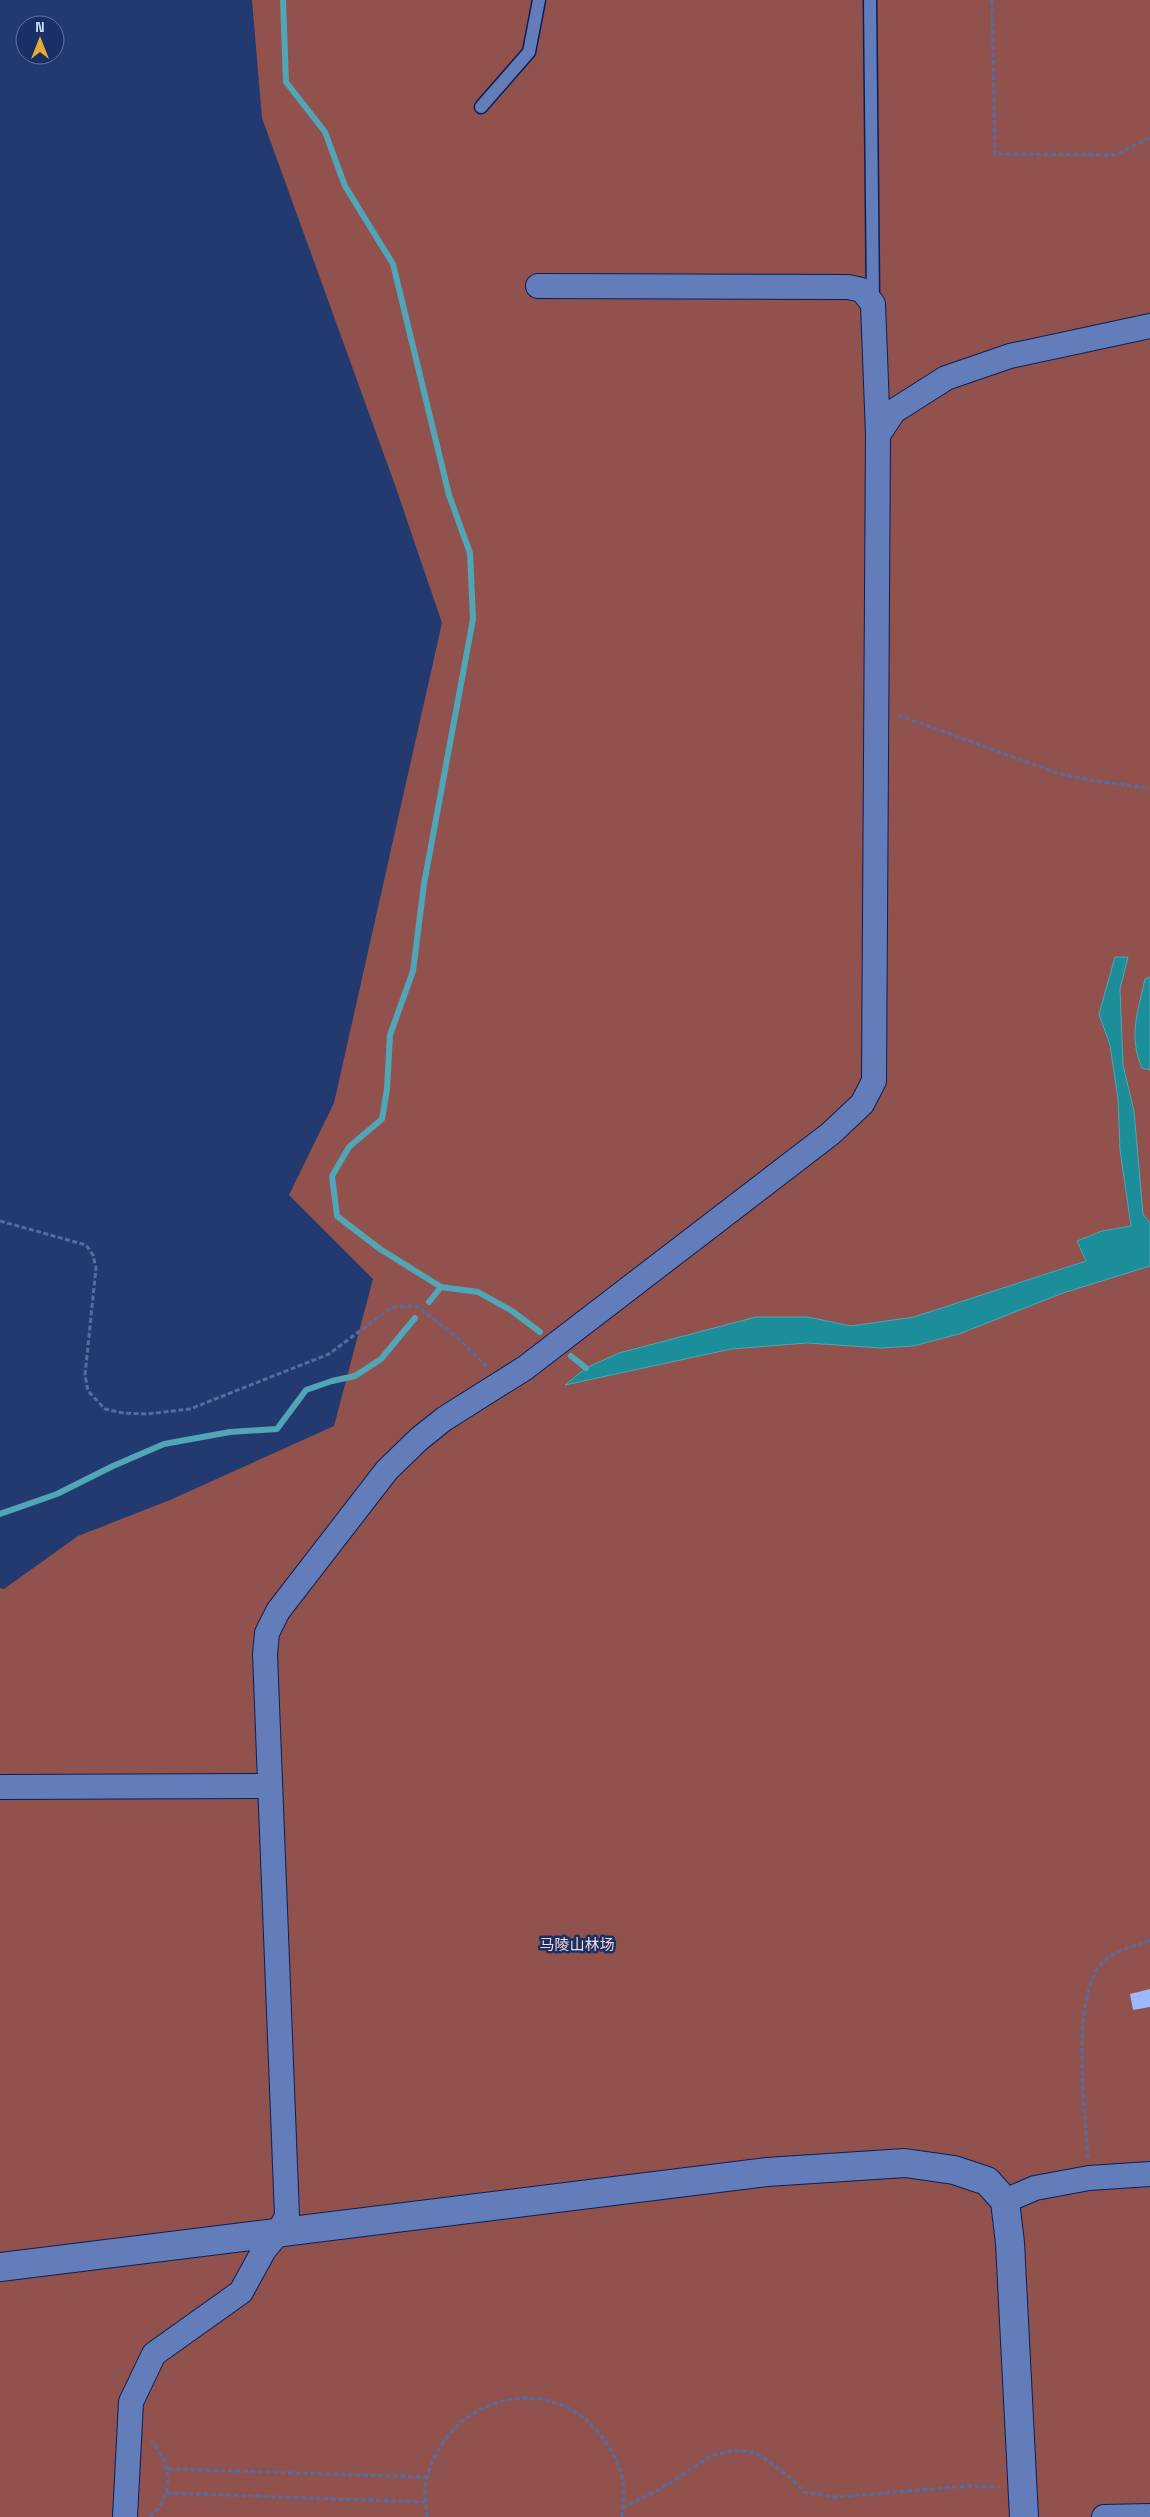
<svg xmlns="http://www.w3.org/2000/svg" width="1150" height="2517" font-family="'Space Grotesk','Noto Sans SC',sans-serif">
  <rect width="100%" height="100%" fill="#233a71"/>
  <!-- green -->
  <path fill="#91524d" d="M252,0H1150V2517H0V1588L4,1589L78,1536L170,1500L334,1426L373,1279L289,1195L334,1103L442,623L395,485L262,118Z"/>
  <!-- water -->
  <g fill="#1c8e99" stroke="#50a5b6">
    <path d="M1115,957H1128L1120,989L1123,1065L1134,1111L1143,1214L1150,1223V1266L1063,1293L959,1334L913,1346L881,1348L807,1343L731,1349L565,1385L586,1368L619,1353L756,1317H808L851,1326L914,1317L1086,1261L1077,1241L1102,1231L1131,1226L1120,1150L1118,1099L1110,1045L1099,1014Z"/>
    <path d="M1150,977V1070L1142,1068C1128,1036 1138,1012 1145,979Z"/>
  </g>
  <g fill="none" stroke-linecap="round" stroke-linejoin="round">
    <!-- stream -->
    <g stroke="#50a5b6" stroke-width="6">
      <path d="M283,0L286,82L325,132L345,186L393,264L449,495L470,553L473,619L424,884L413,971L390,1035L387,1089L382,1119L349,1147L332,1176L337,1216L380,1249L441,1287"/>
      <path d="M429,1302L441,1287L478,1292L512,1311L540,1332"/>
      <path d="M571,1356L586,1368"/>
      <path d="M0,1514L57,1494L113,1466L164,1444L230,1432L277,1429L306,1390L332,1381L355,1376L381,1359L415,1318"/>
    </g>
  </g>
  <!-- building -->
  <path fill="#9cb9fb" d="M1150,1989V2007L1133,2010L1130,1994Z"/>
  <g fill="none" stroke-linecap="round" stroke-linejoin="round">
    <!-- lane casing -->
    <g stroke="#0c1e54" stroke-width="15">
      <g id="lane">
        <path d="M870,0L873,300"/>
        <path d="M481,107L529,52L539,0"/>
      </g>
    </g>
    <!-- street casing -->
    <g stroke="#0c1e54" stroke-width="26">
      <g id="street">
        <path d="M878,435L894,411L946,378L1010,356L1150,326"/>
        <path d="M0,1787L270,1786"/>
        <path d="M1005,2201L1035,2188L1089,2178L1150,2174"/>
        <path d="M125,2517L131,2402L154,2354L241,2292L264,2250L278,2233L287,2216L265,1654L267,1633L278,1611L387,1470L419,1439L444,1419L525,1368L830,1134L862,1104L874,1081L878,435L873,304L862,290L848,287L538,286"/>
        <path d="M1104,2517L1150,2516"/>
      </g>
    </g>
    <!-- secondary casing -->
    <g stroke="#0c1e54" stroke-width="30">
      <path id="secondary" d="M0,2267L767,2172L905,2163L954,2170L987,2181L1005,2201L1010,2243L1024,2517"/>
    </g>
    <!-- path -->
    <g stroke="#576c9c" stroke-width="3" stroke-dasharray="5 2.5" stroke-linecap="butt">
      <path d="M992,0L995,154L1115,155L1150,138"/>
      <path d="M898,715L1057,773L1095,781L1150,788"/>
      <path d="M0,1221L86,1245L93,1255L96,1268L85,1375L88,1391L105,1409L123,1413L147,1414L190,1409L329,1354L392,1307L417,1306L459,1339L487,1367"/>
      <path d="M1088,2158C1085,2109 1070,2000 1102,1963C1113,1951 1135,1946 1150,1940"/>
      <path d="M168,2469L428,2477"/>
      <path d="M166,2493L426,2502"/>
      <path d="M622,2508L662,2488L711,2456L729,2451H748L761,2456L792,2479L804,2492L837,2497L968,2486L999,2487"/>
      <path d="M150,2517C174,2496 173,2463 151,2441"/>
      <path d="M427,2517C426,2507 424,2496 425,2487C441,2395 556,2364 607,2444C616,2457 623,2474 624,2490C624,2499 622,2508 622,2517"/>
    </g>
    <!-- lane -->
    <use href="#lane" stroke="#627dba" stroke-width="12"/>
    <!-- street -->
    <use href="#street" stroke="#627dba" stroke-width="24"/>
    <!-- secondary -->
    <use href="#secondary" stroke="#627dba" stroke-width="28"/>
  </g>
  <g text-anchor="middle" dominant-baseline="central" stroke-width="5" stroke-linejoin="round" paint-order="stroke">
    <!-- park labels -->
    <g font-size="15" fill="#f5dad7" stroke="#1a2f65">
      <text x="577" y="1944">马陵山林场</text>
    </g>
  </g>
  <!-- north arrow -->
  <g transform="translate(40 40)"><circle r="24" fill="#1a2f65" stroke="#6073a1"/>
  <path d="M0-4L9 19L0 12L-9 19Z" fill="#e1af34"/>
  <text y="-8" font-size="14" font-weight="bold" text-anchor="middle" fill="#cadafb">N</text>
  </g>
</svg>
